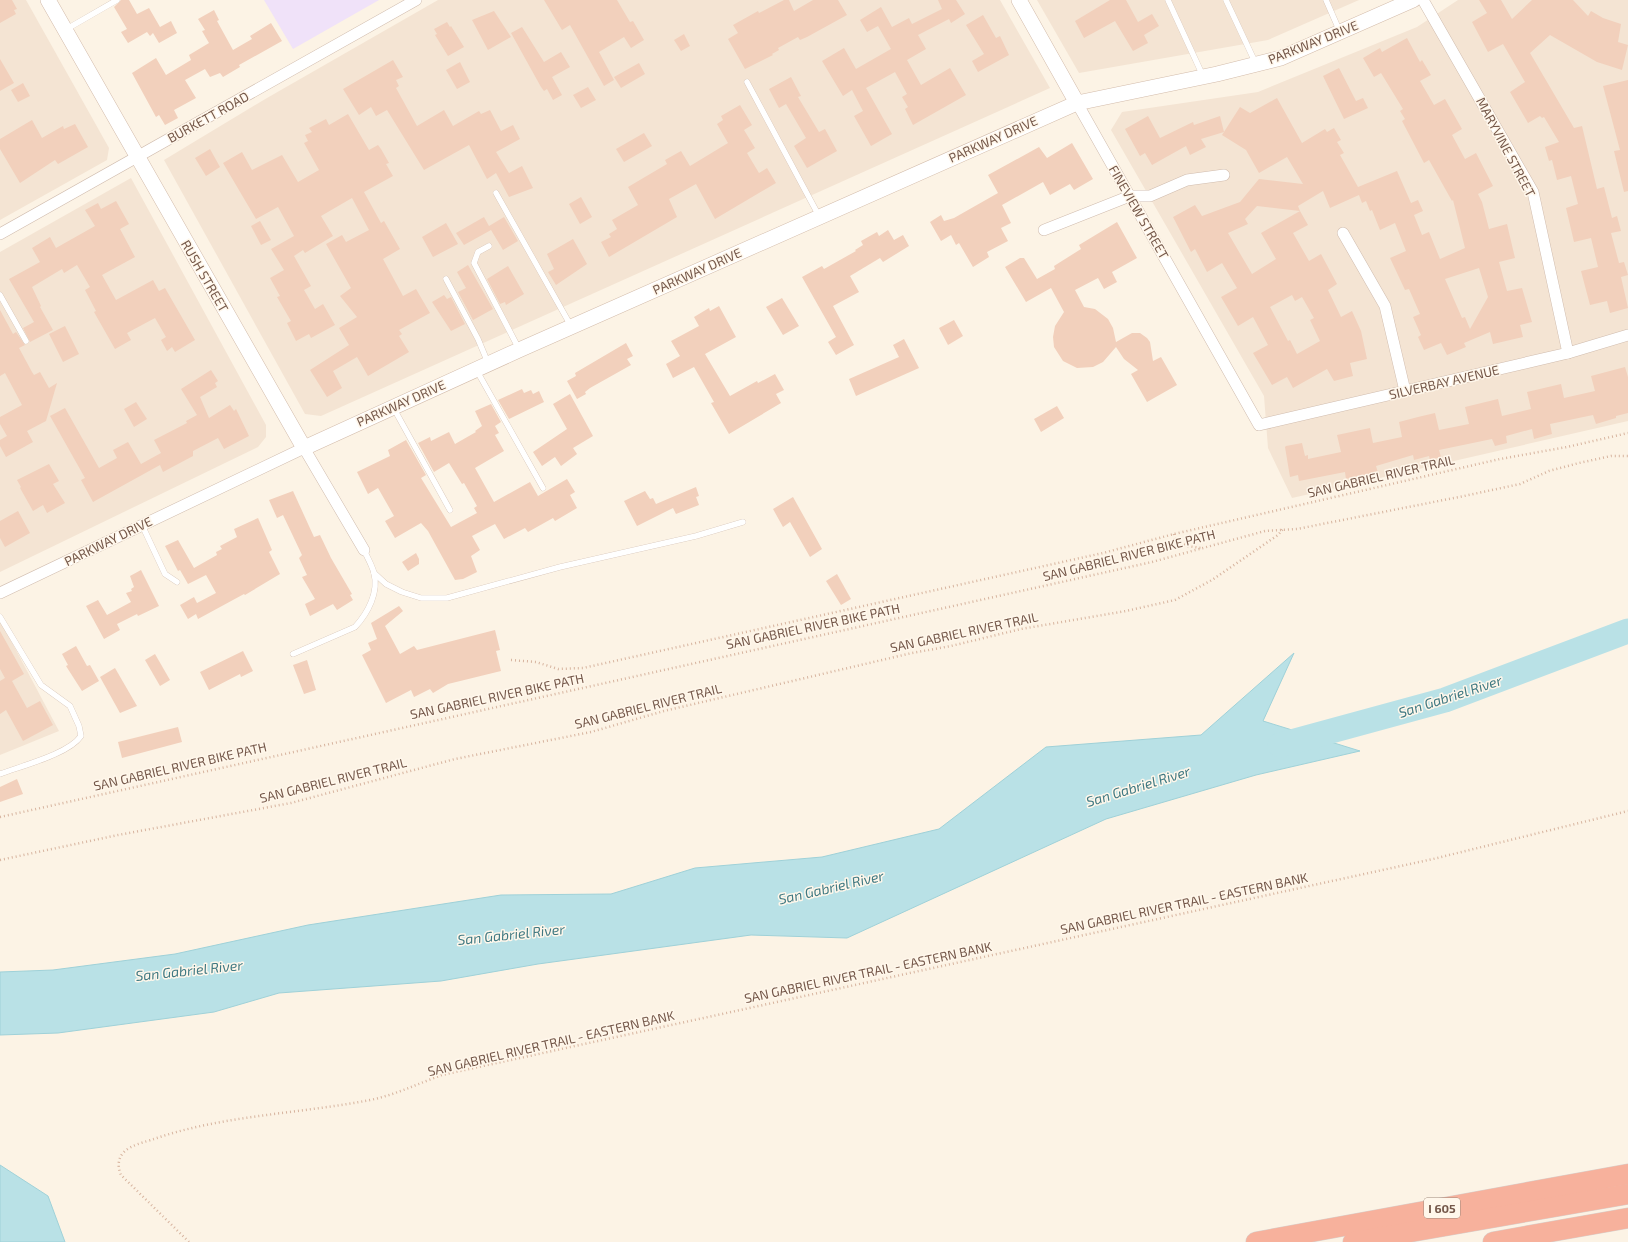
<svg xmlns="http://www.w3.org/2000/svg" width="1628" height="1242" font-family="'Exo 2',sans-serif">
  <rect width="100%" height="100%" fill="#fcf3e5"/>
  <!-- residential -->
  <g fill="#f4e4d3">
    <path d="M0,0H26L109,148L107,160L0,220Z"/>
    <path d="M438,0H1000L1050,88L321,416L305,414L164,160L267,98Z"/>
    <path d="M1037,0H1359L1268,40L1079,73Z"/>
    <path d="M1458,0H1628V421L1292,498L1268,448L1264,396L1111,130L1122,112L1258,92L1417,27Z"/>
    <path d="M131,178L266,425V437L258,447L0,572V252Z"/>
    <path d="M0,620L59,731L0,755Z"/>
  </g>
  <!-- education -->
  <path fill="#f0e2f9" d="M264,0H379L293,49Z"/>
  <!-- water -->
  <g fill="#b9e1e6" stroke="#9fd1d8">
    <path d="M1294,653L1263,721L1360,751L1256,775L1106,819L847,938L751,935L538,964L441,981L279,993L214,1012L58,1033L0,1035V972L53,970L175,954L308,925L501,895L611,894L695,868L822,857L939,829L1046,747L1201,735Z"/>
    <path d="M0,1165L48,1196L65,1242H0Z"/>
  </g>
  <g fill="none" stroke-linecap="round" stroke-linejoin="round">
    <!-- river -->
    <path stroke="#b9e1e6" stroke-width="25" d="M1280,745L1445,700L1628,631"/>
  </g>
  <!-- building -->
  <g fill="#f2d0bc" fill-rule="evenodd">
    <path d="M0,0H12L17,9L14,10L16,14L0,23Z"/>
    <path d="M121,0H129L137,14L149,8L160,27L171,21L177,33L159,43L153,33L150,36L147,32L128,43L121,32L127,29L114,7Z"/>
    <path d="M544,0H617L630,22L633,21L644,40L631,48L624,37L599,52L614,80L604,86L570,25L562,30Z"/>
    <path d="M784,0H789L794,11L813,0H838L847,15L807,37L800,40L798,37L778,48L779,50L772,54L773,55L745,69L728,39L738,33L733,25L758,11L759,13Z"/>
    <path d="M938,0H956L965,14L951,23L949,19L918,35L926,49L907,60L921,85L950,68L966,95L913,125L905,109L908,107L902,97L907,94L895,72L866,88L892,134L871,146L854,116L863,111L852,90L843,96L822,61L844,48L856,69L891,49L878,26L867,32L860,20L881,7L892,27L909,18L912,24L942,9Z"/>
    <path d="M1110,0H1126L1138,22L1152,14L1159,26L1144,35L1148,43L1133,51L1115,21L1084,38L1075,21Z"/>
    <path d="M1479,0H1501L1512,19L1532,0H1573L1588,16L1591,11L1603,18L1621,24L1618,42L1628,45L1622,70L1597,62L1550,35L1530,53L1574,128L1582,126L1597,189L1604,187L1612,218L1617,216L1621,231L1611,233L1619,263L1624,262L1628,275L1621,277L1628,308L1610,313L1607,301L1590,305L1581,271L1598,267L1591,238L1574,242L1566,208L1578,204L1571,176L1557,180L1552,160L1549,161L1545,147L1559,142L1544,117L1542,118L1540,116L1528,123L1510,92L1525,82L1503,44L1488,52L1472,22L1487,13Z"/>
    <path d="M214,10L219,20L217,21L233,50L252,39L250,36L271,23L282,41L239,65L240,67L223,77L220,73L210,77L205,69L185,80L196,98L174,110L178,118L165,125L159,115L156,117L132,73L156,58L166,75L191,60L189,55L209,43L202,31L205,30L198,19Z"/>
    <path d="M494,11L511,37L488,50L472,20Z"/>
    <path d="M983,15L996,38L1000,36L1009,55L978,72L972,61L984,54L966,25Z"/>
    <path d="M447,22L450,27L451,26L464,47L448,56L435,35L437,34L434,29Z"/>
    <path d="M522,27L544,62L561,52L570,67L552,77L562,95L553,100L547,89L544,91L541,87L511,33Z"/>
    <path d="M684,34L690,46L681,51L674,40Z"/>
    <path d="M1407,38L1420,62L1422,60L1431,75L1420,81L1434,105L1445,99L1462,129L1452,135L1465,159L1476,153L1493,186L1478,194L1482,202L1489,229L1507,224L1515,258L1499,262L1507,291L1522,288L1532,322L1520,325L1523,337L1493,344L1490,332L1464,343L1466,347L1447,355L1441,343L1424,350L1418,337L1421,335L1413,317L1420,314L1409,289L1405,290L1390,258L1406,251L1395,223L1380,230L1372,210L1370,211L1366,201L1362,203L1359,195L1330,208L1323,191L1298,206L1300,211L1257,206L1245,219L1248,224L1228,233L1252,274L1276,259L1261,233L1300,211L1308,225L1293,233L1309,261L1321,254L1337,284L1328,290L1341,317L1352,311L1361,331L1367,359L1350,363L1353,376L1334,381L1327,369L1293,388L1287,377L1272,385L1253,353L1268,345L1253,317L1238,326L1221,297L1237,288L1222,263L1207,272L1195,249L1191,252L1173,217L1195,205L1202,216L1240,202L1259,179L1303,184L1287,157L1259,173L1246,150L1222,135L1240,107L1250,113L1277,98L1302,143L1325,129L1327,132L1334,128L1341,140L1337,142L1344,153L1340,155L1358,187L1397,171L1411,203L1418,200L1423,211L1414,215L1422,235L1429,232L1440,259L1465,248L1453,200L1452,201L1429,160L1424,163L1402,121L1405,119L1400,111L1403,109L1381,73L1374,77L1363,58L1380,48L1382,52ZM1479,268L1488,297L1470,329L1465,317L1462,318L1445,279ZM1292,295L1295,301L1302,297L1314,318L1310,320L1320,341L1297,354L1290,340L1288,341L1270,307Z"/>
    <path d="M0,59L14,83L0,91Z"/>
    <path d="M393,60L403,77L396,80L399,86L396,88L417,126L444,110L453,126L479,111L481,114L490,110L501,131L513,125L520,139L496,152L509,173L522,166L533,188L509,197L496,173L487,179L469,145L424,170L387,110L376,116L371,107L359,115L343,89Z"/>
    <path d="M460,62L470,82L457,89L446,70Z"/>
    <path d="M639,63L645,74L621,88L614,77Z"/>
    <path d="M1339,68L1356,101L1363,98L1368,108L1344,119L1323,76Z"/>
    <path d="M791,77L801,96L798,97L819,132L825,129L837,151L807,168L794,146L806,138L786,104L779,108L769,89Z"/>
    <path d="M1628,80V191L1624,192L1614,151L1620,150L1603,86Z"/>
    <path d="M23,83L30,96L18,102L11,90Z"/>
    <path d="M588,87L596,100L581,108L573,95Z"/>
    <path d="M740,105L752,125L744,130L755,148L747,153L759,173L767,168L776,183L715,219L696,184L669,199L677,217L609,257L601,242L611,237L609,234L617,229L612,220L638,205L628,187L667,164L665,160L681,151L690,166L728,143L717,124L723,120L721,116Z"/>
    <path d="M348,114L369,150L378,145L381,149L389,163L386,164L393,176L364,192L381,223L384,221L400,249L383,259L403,296L416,289L430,313L399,330L402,334L399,336L409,352L368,376L357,357L333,371L342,388L327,397L310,370L349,345L339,328L357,317L340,296L351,288L326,244L342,235L346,242L369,230L352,198L321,216L333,236L305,253L303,250L294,256L311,286L304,290L315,309L323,304L335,325L311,338L309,334L296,341L287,323L291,321L277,297L280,296L270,278L284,270L271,249L294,236L278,207L256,219L223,163L242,152L252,170L282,155L298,182L319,170L304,143L308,141L305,135L312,132L309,128L326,119L329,125Z"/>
    <path d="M1148,116L1160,138L1193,122L1194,125L1220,116L1224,132L1201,139L1206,147L1190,155L1186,146L1152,165L1145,153L1140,156L1125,129Z"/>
    <path d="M32,120L42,138L63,126L64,129L75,124L88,147L58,164L55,160L20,183L0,149V139Z"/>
    <path d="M644,133L652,146L624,162L616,149Z"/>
    <path d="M1072,143L1093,179L1074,190L1070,184L1050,195L1043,182L1002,205L1011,223L1001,228L1008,241L987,252L989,257L973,267L959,243L956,245L951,235L941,241L930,222L941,215L944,221L954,218L998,193L988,175L1039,147L1047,158Z"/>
    <path d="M210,149L220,167L206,176L195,158Z"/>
    <path d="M581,197L592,217L580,224L569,204Z"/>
    <path d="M116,201L129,224L120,229L135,257L102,275L116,300L153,280L159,291L165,288L195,340L175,352L172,347L167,351L161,340L166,337L155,318L127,333L131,340L115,349L94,312L96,311L85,290L90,287L77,265L64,273L62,269L32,287L41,306L40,307L53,330L30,342L23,328L34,322L9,279L40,262L32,248L50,237L56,248L95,226L85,210L98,203L101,209Z"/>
    <path d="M484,217L489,226L504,217L518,241L503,250L491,230L464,245L456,233Z"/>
    <path d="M260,221L271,240L261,245L251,226Z"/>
    <path d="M1117,222L1137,258L1112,272L1117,282L1104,289L1098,278L1075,290L1084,307L1095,309L1108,319L1113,328L1116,342L1132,333H1140L1147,338L1150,342L1153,361L1161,357L1177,385L1147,402L1131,374L1138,370L1124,359L1116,347L1103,362L1093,367L1077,368L1063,361L1054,347L1053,337L1055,326L1064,312L1051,288L1026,302L1005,267L1020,258H1024L1037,279L1055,269L1054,266L1081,249L1079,245Z"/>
    <path d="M446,223L458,244L433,257L422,237Z"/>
    <path d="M888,230L894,240L903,235L909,246L883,262L880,258L850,276L859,292L833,306L854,345L836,355L828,342L836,337L802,277L822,266L824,269L856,251L855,250L863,245L861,241L877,232L879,236Z"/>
    <path d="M573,239L587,264L556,285L548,272L554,269L547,254Z"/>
    <path d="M468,265L493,309L473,320L458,292L466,288L457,272Z"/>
    <path d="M508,266L524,294L506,305L505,302L500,304L487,279Z"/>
    <path d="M444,295L447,299L451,297L465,324L451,331L432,302Z"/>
    <path d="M782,298L799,326L783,335L766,307Z"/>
    <path d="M719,306L736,337L705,354L730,396L757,381L758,383L775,374L784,390L776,394L781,403L729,434L711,403L714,402L694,367L673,378L666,364L680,356L671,341L699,326L694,317L709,308L710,311Z"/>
    <path d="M0,310L13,334L16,332L25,345L19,348L32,372L34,375L40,372L49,388L57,383L46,421L27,431L33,442L6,457L0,446V440L7,436L0,424V417L22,405L5,373L0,376Z"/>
    <path d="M954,320L963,336L948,345L939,328Z"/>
    <path d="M65,326L79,354L63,362L49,334Z"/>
    <path d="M904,339L919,368L856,396L849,379L899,357L893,345Z"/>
    <path d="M626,343L633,356L627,359L631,365L590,388L585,392L586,394L577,399L567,381L576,376L575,373Z"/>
    <path d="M1625,367L1628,377V413L1616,416V418L1596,424L1593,415L1550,424L1552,434L1534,439L1532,429L1506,436L1507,443L1495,446L1492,439L1439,450L1441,457L1430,460L1429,456L1414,460L1413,455L1376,466L1378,473L1366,475L1346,479L1345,472L1299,481L1298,475L1290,477L1285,447L1286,446L1302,443L1305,456L1308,455V459L1341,452L1337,435L1370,428L1373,443L1402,437L1399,422L1418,417L1435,413L1439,430L1469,424L1465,407L1498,399L1502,416L1531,409L1527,392L1561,384L1564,398L1595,391L1591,376Z"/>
    <path d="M211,370L218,381L215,383L217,387L200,397L209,418L230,405L234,411L236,409L249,436L224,449L218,438L193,451V456L163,472L160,465L93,502L81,480L85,478L50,416L65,408L99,468L117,458L113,450L128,442L141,464L161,453L154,440L187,423L186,421L197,415L181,389Z"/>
    <path d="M522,389L524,393L531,390L533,394L539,391L544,402L509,419L498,400Z"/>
    <path d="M570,394L593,436L573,448L577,454L561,466L555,457L542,466L533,452L567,429L553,404Z"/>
    <path d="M136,402L147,419L134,427L124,409Z"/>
    <path d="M491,404L501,422L495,426L499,433L495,435L504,451L475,468L494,502L530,482L538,496L567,479L575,492L570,495L577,508L555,521L553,518L528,532L525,528L504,539L495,524L472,536L480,550L471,556L477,572L463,579L455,580L428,531L421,523L395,538L385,521L394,516L378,488L368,494L357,472L390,456L388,450L406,440L426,475L421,478L451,527L477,513L474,508L477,506L464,483L462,484L449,463L434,472L418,443L430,437L431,441L449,432L455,444L476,432L475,431L482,426L475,411Z"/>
    <path d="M1057,406L1064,418L1041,432L1034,419Z"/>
    <path d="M49,464L59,481L53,484L65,503L47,513L43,505L33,511L20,488L21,487L17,480Z"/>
    <path d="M696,487L699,496L696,497L699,505L676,514L673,508L637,526L624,501L645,491L650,499L653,498L656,504Z"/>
    <path d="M293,491L314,537L320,535L331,558L352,594L350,595L353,600L337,610L333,604L310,616L305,604L315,599L302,577L307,575L299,558L302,555L283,515L277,518L269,500Z"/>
    <path d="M793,497L822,549L810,557L790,522L783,527L773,509Z"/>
    <path d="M18,511L30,533L5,547L0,538V521Z"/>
    <path d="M258,518L272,550L269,552L280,574L245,595L244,594L198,619L196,614L188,619L180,605L194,597L197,603L216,593L206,575L188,584L180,570L178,571L165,546L178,540L194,568L217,555L216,552L222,549L220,546L237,537L234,529Z"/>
    <path d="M416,553L419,559V564L408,571L402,562Z"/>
    <path d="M141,570L159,606L138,616L137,614L117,624L120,630L104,639L86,606L98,600L107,615L131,602L126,593L132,591L131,589L134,587L130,576Z"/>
    <path d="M837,574L851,599L841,605L826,581Z"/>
    <path d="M399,606L403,611L385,626L400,654L414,646L417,650L495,630L500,650L496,651L501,671L448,684L433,693L430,689L414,697L411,690L386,703L362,655L371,650L368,643L377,639L371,623Z"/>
    <path d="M0,631L24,674L12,681L27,708L40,701L53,725L23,741L6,710L0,714V681L5,678L0,669Z"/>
    <path d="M76,646L87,666L90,665L99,681L82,691L66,666L68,665L62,654Z"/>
    <path d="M243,651L253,671L241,677L240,674L209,690L200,672Z"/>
    <path d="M155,654L170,680L160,686L145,660Z"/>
    <path d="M307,660L316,690L304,694L293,665Z"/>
    <path d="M115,668L137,706L120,713L100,677Z"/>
    <path d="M178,727L182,742L122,758L118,742Z"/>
    <path d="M17,779L23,794L0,802V787Z"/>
  </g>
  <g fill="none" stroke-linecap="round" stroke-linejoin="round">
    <!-- lane casing -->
    <g stroke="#d0bcae" stroke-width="6">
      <g id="lane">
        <path d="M1168,0L1203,76"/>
        <path d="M1226,0L1256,64"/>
        <path d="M1326,0L1340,32"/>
        <path d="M65,30L117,0"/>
        <path d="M747,82L819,216"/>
        <path d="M496,193L571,326"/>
        <path d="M489,246L478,252L474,263L519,349"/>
        <path d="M446,279L478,339L488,363"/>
        <path d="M0,295L26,341"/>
        <path d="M477,371L543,488"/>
        <path d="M393,407L450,510"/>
        <path d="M142,525L165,574L177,582"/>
        <path d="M374,573L386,584L402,592L421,598H447L560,567L696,536L743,522"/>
        <path d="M0,617L41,685L70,706L79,726L81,736C69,754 21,766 0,774"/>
        <path d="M293,654L355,627C368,613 379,592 374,573C372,565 367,557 364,550"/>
      </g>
    </g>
    <!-- street casing -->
    <g stroke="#d0bcae" stroke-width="12">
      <g id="street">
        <path d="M1423,0L1533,192L1568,353"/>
        <path d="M1077,103L1259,425L1568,353L1628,335"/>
        <path d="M1044,230L1130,196H1150L1187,180L1224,175"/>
        <path d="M1343,233L1385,306L1405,391"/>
        <path d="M0,234L416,0"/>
        <path d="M0,593L304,448L364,550"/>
      </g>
    </g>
    <!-- secondary casing -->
    <g stroke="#d3bcab" stroke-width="16">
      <g id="secondary">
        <path d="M48,0L304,448L519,350L1077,103L1217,74L1281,58L1413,0"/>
        <path d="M1019,0L1077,103"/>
      </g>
    </g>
    <!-- highway casing -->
    <g stroke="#d8d0cc" stroke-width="21">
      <g id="highway">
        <path d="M1256,1242L1628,1174"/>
        <path d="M1353,1242L1628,1194"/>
        <path d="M1493,1242L1628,1218"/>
      </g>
    </g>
    <!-- path -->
    <g stroke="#d7b49f" stroke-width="2.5" stroke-dasharray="1 3" stroke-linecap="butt">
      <path d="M1174,534L1175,540L1187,546L1201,548"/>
      <path d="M511,660L536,662L558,669L583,668L1103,553L1174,534L1500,459L1567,447L1628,433"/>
      <path d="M0,817L1152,562L1265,531L1297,529L1464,496L1520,484L1549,471L1579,463L1611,456H1628"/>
      <path d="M0,860L118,835L291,803L455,759L591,732L664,711L912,653L951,646L1021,629L1126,611L1175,600L1212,580L1278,535L1283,529"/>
      <path d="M189,1242L121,1175C118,1168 117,1159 124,1152C131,1145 145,1142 154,1139C223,1115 298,1114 370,1100C395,1095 417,1084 442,1075L1433,859L1628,811"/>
    </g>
    <!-- lane -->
    <use href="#lane" stroke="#fff" stroke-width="5.5"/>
    <!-- street -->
    <use href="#street" stroke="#fff" stroke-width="11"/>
    <!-- secondary -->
    <use href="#secondary" stroke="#fff" stroke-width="15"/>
    <!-- highway -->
    <use href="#highway" stroke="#f7b19c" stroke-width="20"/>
  </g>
  <g text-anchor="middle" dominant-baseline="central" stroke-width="3" stroke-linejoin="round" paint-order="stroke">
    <!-- shield labels -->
    <rect fill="#fff7eb" stroke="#9e887a" stroke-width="1" x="1424" y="1198" width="36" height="20" rx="3"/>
    <g font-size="12" font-weight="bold" fill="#75584a">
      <text x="1442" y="1208">I 605</text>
    </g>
    <!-- street labels -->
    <g font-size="13" fill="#75584a" stroke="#fff7eb">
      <text transform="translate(1313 42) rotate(-22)">PARKWAY DRIVE</text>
      <text transform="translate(208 117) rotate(-29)">BURKETT ROAD</text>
      <text transform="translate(993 139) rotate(-24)">PARKWAY DRIVE</text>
      <text transform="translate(1506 147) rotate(62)">MARYVINE STREET</text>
      <text transform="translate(1139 212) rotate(60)">FINEVIEW STREET</text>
      <text transform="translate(697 271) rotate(-24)">PARKWAY DRIVE</text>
      <text transform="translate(205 276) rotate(60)">RUSH STREET</text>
      <text transform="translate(1444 382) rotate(-13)">SILVERBAY AVENUE</text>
      <text transform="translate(401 403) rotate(-24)">PARKWAY DRIVE</text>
      <text transform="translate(1381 476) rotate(-13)">SAN GABRIEL RIVER TRAIL</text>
      <text transform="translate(108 541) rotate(-26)">PARKWAY DRIVE</text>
      <text transform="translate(1129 555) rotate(-14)">SAN GABRIEL RIVER BIKE PATH</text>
      <text transform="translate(813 626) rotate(-12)">SAN GABRIEL RIVER BIKE PATH</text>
      <text transform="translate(964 632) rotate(-12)">SAN GABRIEL RIVER TRAIL</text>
      <text transform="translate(497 696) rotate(-12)">SAN GABRIEL RIVER BIKE PATH</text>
      <text transform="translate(648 706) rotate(-14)">SAN GABRIEL RIVER TRAIL</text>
      <text transform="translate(180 766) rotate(-13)">SAN GABRIEL RIVER BIKE PATH</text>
      <text transform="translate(333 780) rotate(-14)">SAN GABRIEL RIVER TRAIL</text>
      <text transform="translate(1184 903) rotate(-12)">SAN GABRIEL RIVER TRAIL - EASTERN BANK</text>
      <text transform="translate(868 972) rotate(-12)">SAN GABRIEL RIVER TRAIL - EASTERN BANK</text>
      <text transform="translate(551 1043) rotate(-13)">SAN GABRIEL RIVER TRAIL - EASTERN BANK</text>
    </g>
    <!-- water labels -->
    <g font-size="14" font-style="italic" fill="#407982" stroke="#fff7eb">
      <text transform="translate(1450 696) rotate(-18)">San Gabriel River</text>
      <text transform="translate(1138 786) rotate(-17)">San Gabriel River</text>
      <text transform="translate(831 887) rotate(-13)">San Gabriel River</text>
      <text transform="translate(511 934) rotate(-6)">San Gabriel River</text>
      <text transform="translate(189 970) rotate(-6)">San Gabriel River</text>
    </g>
  </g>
</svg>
